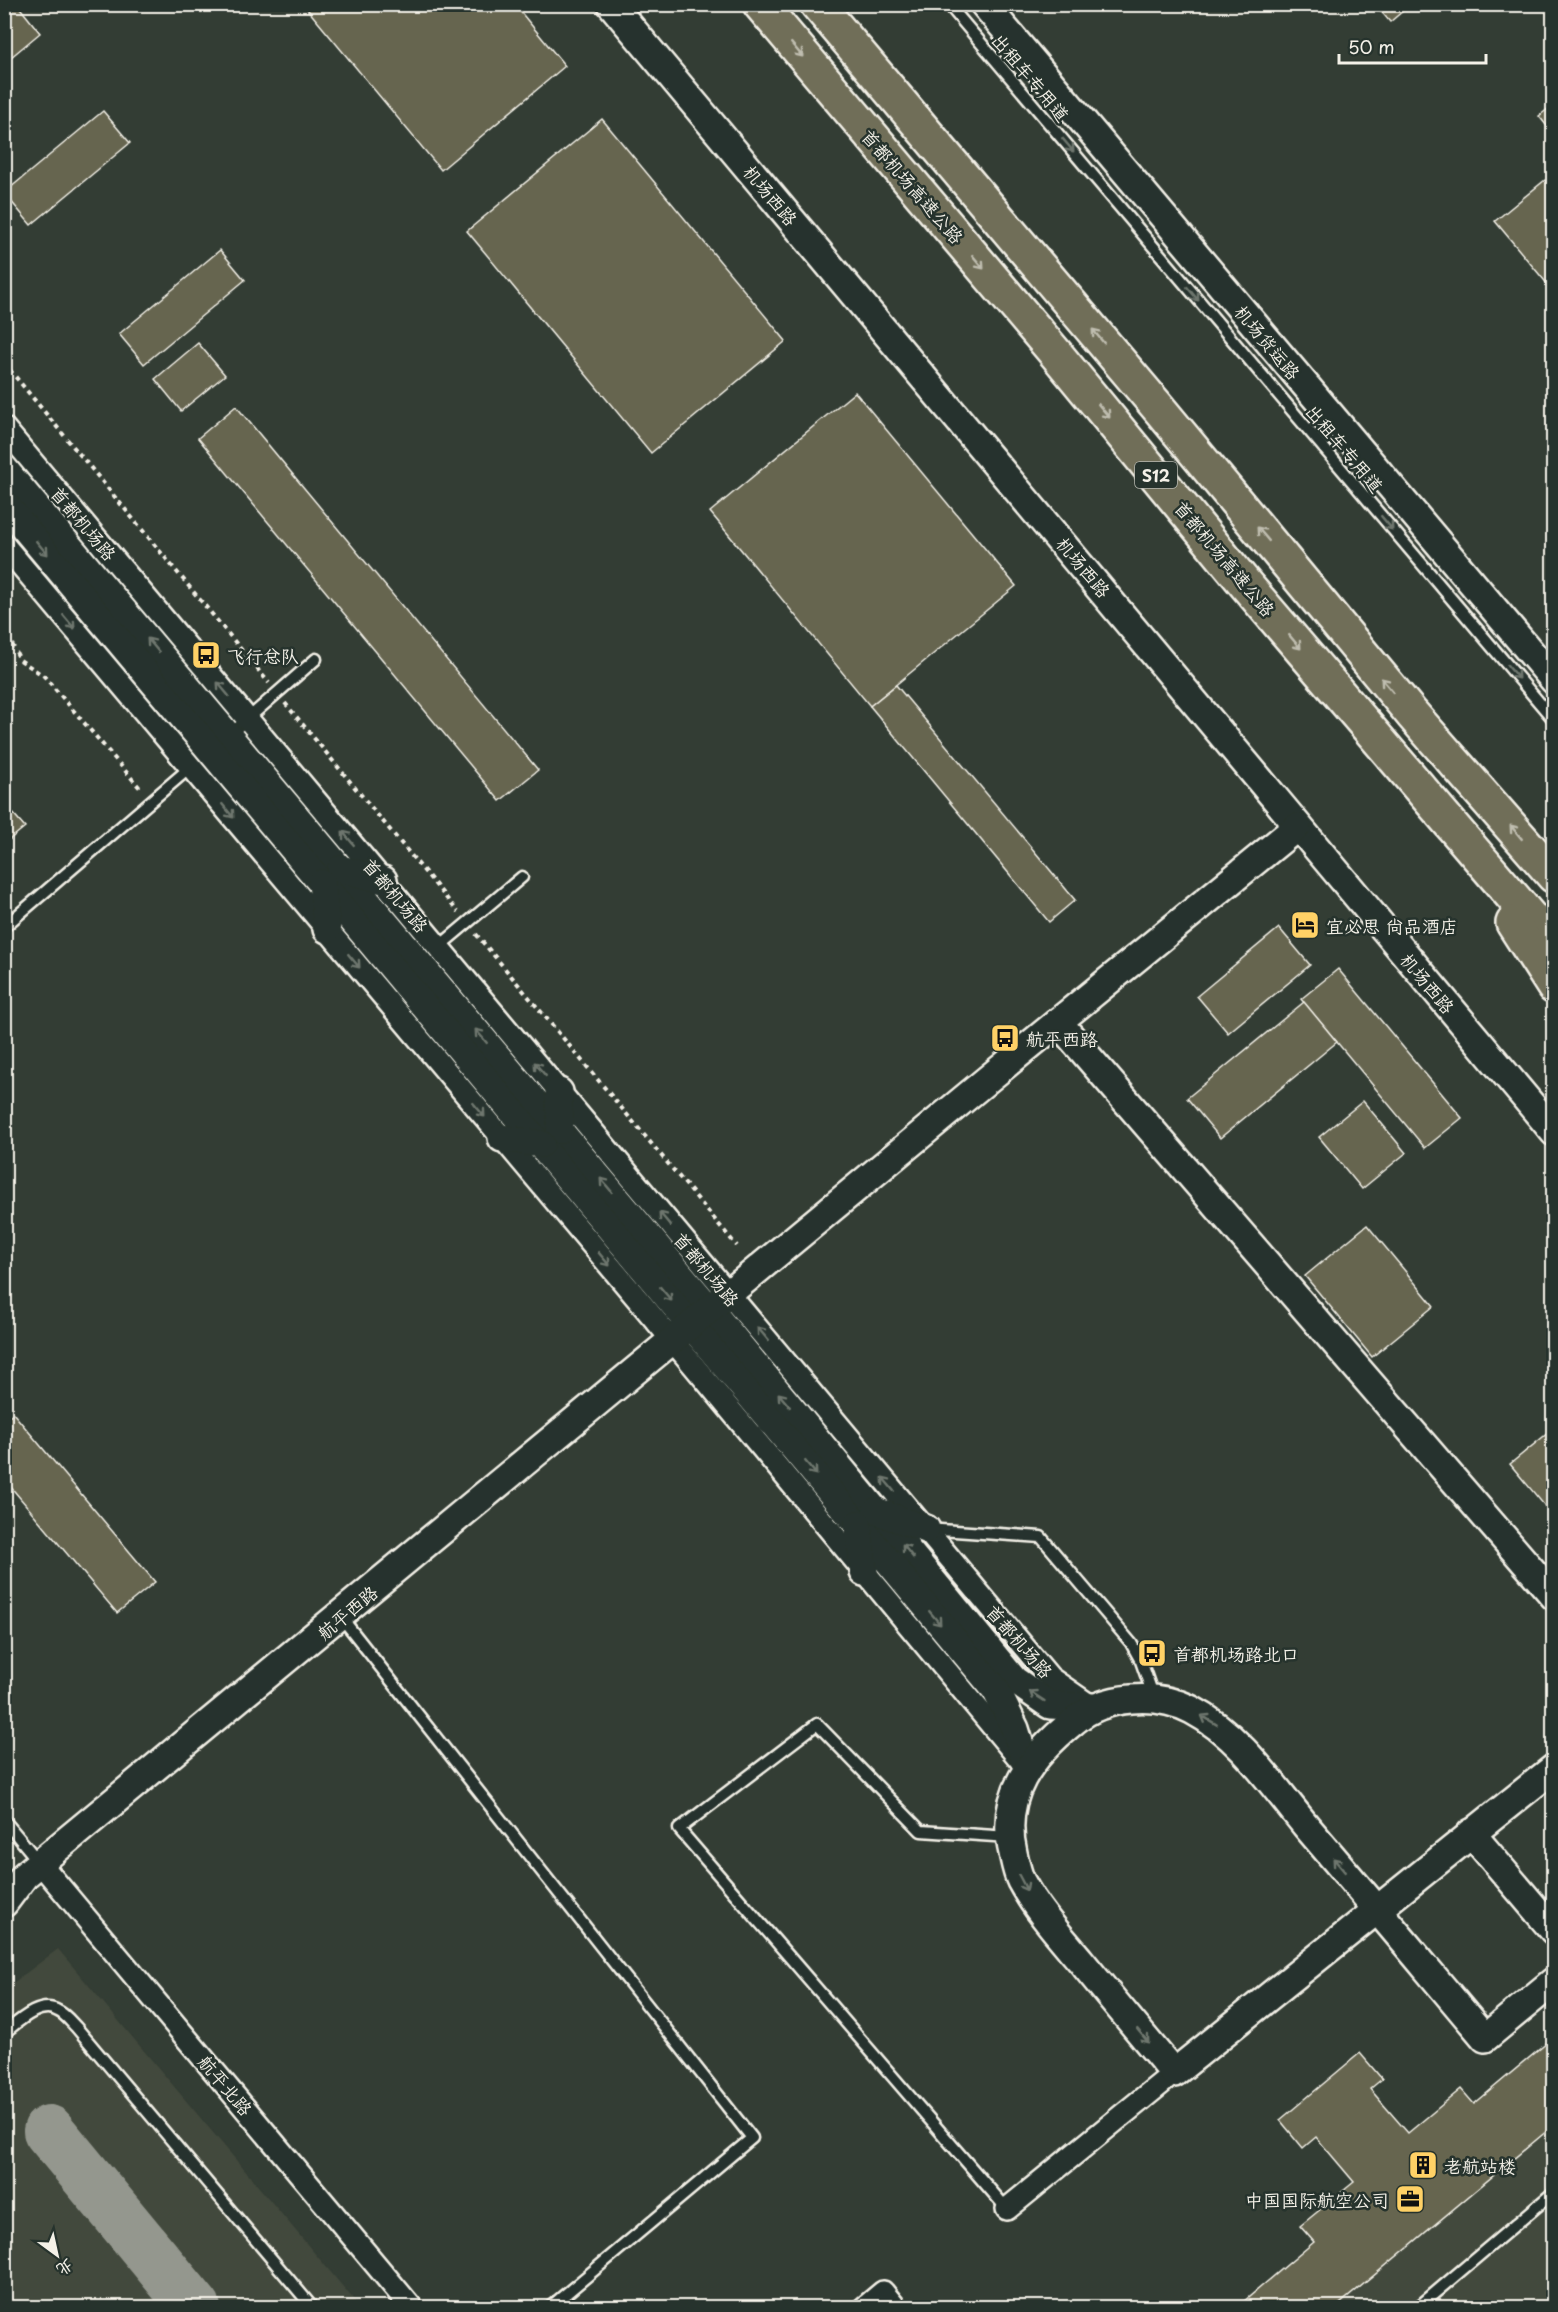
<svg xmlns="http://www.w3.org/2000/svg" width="1558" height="2312" font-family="'Playpen Sans','LXGW WenKai TC',sans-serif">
  <rect width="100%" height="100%" fill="#333d34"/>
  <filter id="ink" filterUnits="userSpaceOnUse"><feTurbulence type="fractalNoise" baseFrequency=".0167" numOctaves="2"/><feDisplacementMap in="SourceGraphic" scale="12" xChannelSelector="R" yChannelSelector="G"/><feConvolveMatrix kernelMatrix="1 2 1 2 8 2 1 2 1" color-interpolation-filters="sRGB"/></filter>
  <g filter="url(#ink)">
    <!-- built -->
    <g fill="#42493c">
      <path d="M58,1949L360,2307L5,2308V1989Z"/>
      <path d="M1553,2125V2307H1335Z"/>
    </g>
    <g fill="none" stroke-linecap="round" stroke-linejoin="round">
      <!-- taxiway -->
      <path stroke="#94978e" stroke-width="52" d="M49,2131L195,2308"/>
    </g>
    <!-- building -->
    <g fill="#666550" stroke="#f4f1e8" stroke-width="1.5">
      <path d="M11,4H17L40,33L4,63V10Z"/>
      <path d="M303,4H514L565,66L441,170Z"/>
      <path d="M1375,4H1411L1390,22Z"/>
      <path d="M1554,104V135L1539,116Z"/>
      <path d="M103,111L130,143L31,225L4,193Z"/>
      <path d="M602,119L786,341L651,453L467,231Z"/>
      <path d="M1545,180L1554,191V292L1495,221Z"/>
      <path d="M220,250L245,280L144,364L119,334Z"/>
      <path d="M198,343L225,375L181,411L155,379Z"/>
      <path d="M855,392L1016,586L870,706L710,512Z"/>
      <path d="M236,406L538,770L500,801L198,438Z"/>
      <path d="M896,685L1075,900L1049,922L870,706Z"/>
      <path d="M4,803L25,827L4,844Z"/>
      <path d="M1279,928L1310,965L1228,1033L1197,996Z"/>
      <path d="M1338,969L1462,1118L1425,1148L1301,999Z"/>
      <path d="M1304,1002L1337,1042L1220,1138L1187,1098Z"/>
      <path d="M1363,1101L1406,1153L1362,1189L1319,1137Z"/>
      <path d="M1367,1225L1434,1306L1372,1357L1305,1276Z"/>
      <path d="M13,1413L155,1582L117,1613L4,1479V1420Z"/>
      <path d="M1554,1428V1517L1510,1464Z"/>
      <path d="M1554,2037V2125L1335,2308H1236L1314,2242L1300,2226L1354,2182L1316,2137L1303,2148L1280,2120L1360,2053L1382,2079L1370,2089L1408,2133L1461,2089L1474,2104Z"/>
    </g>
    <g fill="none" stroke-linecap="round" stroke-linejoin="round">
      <!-- service casing -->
      <g stroke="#f4f1e8" stroke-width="15">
        <g id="service">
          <path d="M948,4L1554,720"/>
          <path d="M228,736L316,659"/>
          <path d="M4,927L193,765"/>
          <path d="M435,950L522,877"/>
          <path d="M926,1529L1041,1537L1131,1643L1141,1661L1154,1698"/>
          <path d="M341,1617L752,2138L549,2308"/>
          <path d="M4,1820L39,1862"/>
          <path d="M4,2033C18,2022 40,2000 58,2011C65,2014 71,2022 76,2027L313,2308"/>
          <path d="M1007,2209L679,1829L817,1724L921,1831L1009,1837"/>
          <path d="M1417,2308L1554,2192"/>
        </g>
      </g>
      <!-- minor casing -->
      <g stroke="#f4f1e8" stroke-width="26">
        <g id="minor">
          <path d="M4,428L1050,1678L1092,1707"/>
          <path d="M4,545L694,1366L1023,1763"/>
          <path d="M40,1863L412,2308"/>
          <path d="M1007,2209L1174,2073"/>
          <path d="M864,2308L883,2292L896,2308"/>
        </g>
      </g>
      <!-- tertiary casing -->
      <g stroke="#f4f1e8" stroke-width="32">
        <g id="tertiary">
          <path d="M611,4L1554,1132"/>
          <path d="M984,4L1554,680"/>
          <path d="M4,469L711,1311L1014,1680L1050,1705L1092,1707"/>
          <path d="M4,503L996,1690L1015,1729L1027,1768"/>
          <path d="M341,869L383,880"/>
          <path d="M322,883L327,929"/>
          <path d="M1058,1022L1554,1596"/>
          <path d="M559,1092L560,1130"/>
          <path d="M502,1138L541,1144"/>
          <path d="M876,1511L926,1529"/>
          <path d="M858,1524L864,1572"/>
          <path d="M1554,1768C1427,1869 1301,1971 1174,2073C1143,2036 1112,1999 1081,1961C1060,1936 1037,1911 1021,1881C1017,1873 1015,1862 1013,1853C999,1795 1032,1755 1074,1721C1104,1695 1157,1692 1192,1710C1240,1735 1273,1786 1307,1827C1367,1897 1426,1968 1485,2038L1554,1981"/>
          <path d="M1471,1833L1554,1931"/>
          <path d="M4,1903L25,1875L993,1075L1297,827"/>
        </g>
      </g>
      <!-- motorway casing -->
      <g stroke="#f4f1e8" stroke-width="38">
        <g id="motorway">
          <path d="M760,4L1057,355L1247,586L1554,945"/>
          <path d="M817,4L1156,405L1412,714L1554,876"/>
          <path d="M1513,923L1554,987"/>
        </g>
      </g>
      <!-- path -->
      <g stroke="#f4f1e8" stroke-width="4" stroke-dasharray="4.5 4.5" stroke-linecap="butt">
        <path d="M4,363L269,683"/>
        <path d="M4,628L20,660L44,676L140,788"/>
        <path d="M285,703L458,912"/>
        <path d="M476,934L737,1246"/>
      </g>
      <!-- service -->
      <use href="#service" stroke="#26332d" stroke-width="10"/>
      <!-- minor -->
      <use href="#minor" stroke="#26332d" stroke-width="21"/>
      <!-- tertiary -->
      <use href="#tertiary" stroke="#26332d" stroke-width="27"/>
      <!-- motorway -->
      <use href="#motorway" stroke="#706e59" stroke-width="33"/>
    </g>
    <!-- one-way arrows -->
    <defs><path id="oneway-shaft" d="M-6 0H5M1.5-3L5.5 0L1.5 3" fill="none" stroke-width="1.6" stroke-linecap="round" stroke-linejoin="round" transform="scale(1.5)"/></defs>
    <g stroke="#bfbdaf">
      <use href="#oneway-shaft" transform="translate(797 50) rotate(50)"/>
      <use href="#oneway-shaft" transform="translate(978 262) rotate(50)"/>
      <use href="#oneway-shaft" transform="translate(1098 336) rotate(-130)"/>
      <use href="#oneway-shaft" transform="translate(1104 411) rotate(50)"/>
      <use href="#oneway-shaft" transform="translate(1263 534) rotate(-130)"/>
      <use href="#oneway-shaft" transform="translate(1295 642) rotate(50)"/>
      <use href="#oneway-shaft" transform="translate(1387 685) rotate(-130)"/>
      <use href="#oneway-shaft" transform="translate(1516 832) rotate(-130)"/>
    </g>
    <g stroke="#6e766e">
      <use href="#oneway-shaft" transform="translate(1068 145) rotate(50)"/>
      <use href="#oneway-shaft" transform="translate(1193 294) rotate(50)"/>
      <use href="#oneway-shaft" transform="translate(1387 523) rotate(50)"/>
      <use href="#oneway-shaft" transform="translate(42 548) rotate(50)"/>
      <use href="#oneway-shaft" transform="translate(69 622) rotate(50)"/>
      <use href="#oneway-shaft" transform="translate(153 645) rotate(-130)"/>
      <use href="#oneway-shaft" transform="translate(1513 672) rotate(50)"/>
      <use href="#oneway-shaft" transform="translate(223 689) rotate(-130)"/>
      <use href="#oneway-shaft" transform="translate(228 811) rotate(50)"/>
      <use href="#oneway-shaft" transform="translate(348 838) rotate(-130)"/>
      <use href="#oneway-shaft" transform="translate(354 961) rotate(50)"/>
      <use href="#oneway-shaft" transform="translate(481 1036) rotate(-130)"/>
      <use href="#oneway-shaft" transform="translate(540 1069) rotate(-130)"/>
      <use href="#oneway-shaft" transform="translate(479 1110) rotate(50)"/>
      <use href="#oneway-shaft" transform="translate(606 1185) rotate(-130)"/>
      <use href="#oneway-shaft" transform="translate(665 1219) rotate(-130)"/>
      <use href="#oneway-shaft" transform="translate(604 1259) rotate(50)"/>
      <use href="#oneway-shaft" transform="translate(666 1294) rotate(50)"/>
      <use href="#oneway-shaft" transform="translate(763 1334) rotate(-130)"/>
      <use href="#oneway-shaft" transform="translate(784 1400) rotate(-130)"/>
      <use href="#oneway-shaft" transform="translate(811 1468) rotate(50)"/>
      <use href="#oneway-shaft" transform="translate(888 1484) rotate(-130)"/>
      <use href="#oneway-shaft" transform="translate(908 1551) rotate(-129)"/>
      <use href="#oneway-shaft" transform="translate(935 1618) rotate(50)"/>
      <use href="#oneway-shaft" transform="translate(1037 1696) rotate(-147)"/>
      <use href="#oneway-shaft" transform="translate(1209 1720) rotate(-149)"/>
      <use href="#oneway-shaft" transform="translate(1339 1865) rotate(-130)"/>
      <use href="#oneway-shaft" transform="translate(1023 1883) rotate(62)"/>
      <use href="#oneway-shaft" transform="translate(1143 2036) rotate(50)"/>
    </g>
  </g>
  <!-- icons -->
  <defs>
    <g id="bus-square" transform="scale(1.5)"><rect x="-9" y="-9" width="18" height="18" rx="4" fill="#ffd166" stroke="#26332d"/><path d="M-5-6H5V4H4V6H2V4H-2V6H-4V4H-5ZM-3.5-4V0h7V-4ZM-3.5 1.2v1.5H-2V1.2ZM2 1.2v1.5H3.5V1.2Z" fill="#111"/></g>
    <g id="hotel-square" transform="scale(1.5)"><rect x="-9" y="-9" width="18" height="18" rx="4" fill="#ffd166" stroke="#26332d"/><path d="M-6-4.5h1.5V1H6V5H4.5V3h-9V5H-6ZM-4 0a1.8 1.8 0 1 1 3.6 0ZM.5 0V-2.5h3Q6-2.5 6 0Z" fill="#111"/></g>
    <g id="building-square" transform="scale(1.5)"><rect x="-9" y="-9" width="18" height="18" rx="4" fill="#ffd166" stroke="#26332d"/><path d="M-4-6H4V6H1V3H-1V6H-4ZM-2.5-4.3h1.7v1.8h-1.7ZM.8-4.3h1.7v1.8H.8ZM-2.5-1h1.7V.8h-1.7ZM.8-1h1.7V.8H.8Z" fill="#111"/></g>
    <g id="office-square" transform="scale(1.5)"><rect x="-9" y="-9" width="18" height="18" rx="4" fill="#ffd166" stroke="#26332d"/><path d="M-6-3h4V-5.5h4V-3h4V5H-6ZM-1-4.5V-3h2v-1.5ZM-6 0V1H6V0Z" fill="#111"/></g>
  </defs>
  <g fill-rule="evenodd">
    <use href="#bus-square" x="206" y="655"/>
    <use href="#hotel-square" x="1305" y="925"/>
    <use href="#bus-square" x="1005" y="1038"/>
    <use href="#bus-square" x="1152" y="1653"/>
    <use href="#building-square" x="1423" y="2165"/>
    <use href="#office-square" x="1410" y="2199"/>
  </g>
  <g text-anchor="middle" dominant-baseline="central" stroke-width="5" stroke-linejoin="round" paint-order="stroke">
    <!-- shield labels -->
    <rect fill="#26332d" stroke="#b6b8b0" stroke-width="1.5" x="1135" y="462" width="42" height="26" rx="4.5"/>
    <g font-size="16" font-weight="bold" fill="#f4f1e8">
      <text x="1156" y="475">S12</text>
    </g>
    <!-- street labels -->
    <g font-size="18" fill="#f4f1e8" stroke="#26332d">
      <text transform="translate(1031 77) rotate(50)">出租车专用道</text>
      <text transform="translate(913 186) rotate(49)">首都机场高速公路</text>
      <text transform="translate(771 195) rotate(50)">机场西路</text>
      <text transform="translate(1268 342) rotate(50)">机场货运路</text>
      <text transform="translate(1345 448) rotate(50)">出租车专用道</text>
      <text transform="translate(84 523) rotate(50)">首都机场路</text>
      <text transform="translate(1225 558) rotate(50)">首都机场高速公路</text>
      <text transform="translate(1084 567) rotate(50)">机场西路</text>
      <text transform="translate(396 895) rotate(50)">首都机场路</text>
      <text transform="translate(1428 983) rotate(50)">机场西路</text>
      <text transform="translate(707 1269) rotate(50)">首都机场路</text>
      <text transform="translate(347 1612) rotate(-40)">航平西路</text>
      <text transform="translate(1020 1641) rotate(49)">首都机场路</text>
      <text transform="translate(226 2085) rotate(50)">航平北路</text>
    </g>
    <!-- poi labels -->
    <g font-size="18" fill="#f4f1e8" stroke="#26332d" text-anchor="start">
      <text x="227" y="655">飞行总队</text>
      <text x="1326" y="925">宜必思 尚品酒店</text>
      <text x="1026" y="1038">航平西路</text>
      <text x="1173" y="1653">首都机场路北口</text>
      <text x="1444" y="2165">老航站楼</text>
      <text x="1389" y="2199" text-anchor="end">中国国际航空公司</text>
    </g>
  </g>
  <!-- margin -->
  <rect width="1558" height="2312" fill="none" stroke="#26332d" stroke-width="24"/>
  <rect x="12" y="12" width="1534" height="2288" fill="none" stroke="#f4f1e8" stroke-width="2" filter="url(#ink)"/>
  <!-- north arrow -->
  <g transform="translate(57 2255) rotate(147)" stroke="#26332d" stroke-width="4.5" paint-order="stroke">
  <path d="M0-4.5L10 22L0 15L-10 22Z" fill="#f4f1e8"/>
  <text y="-9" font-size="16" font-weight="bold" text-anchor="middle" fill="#f4f1e8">北</text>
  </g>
  <!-- scale -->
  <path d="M1339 54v9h147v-9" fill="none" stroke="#f4f1e8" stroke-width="3"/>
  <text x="1348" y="54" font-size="18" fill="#f4f1e8" stroke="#26332d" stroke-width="4.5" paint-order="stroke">50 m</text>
</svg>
